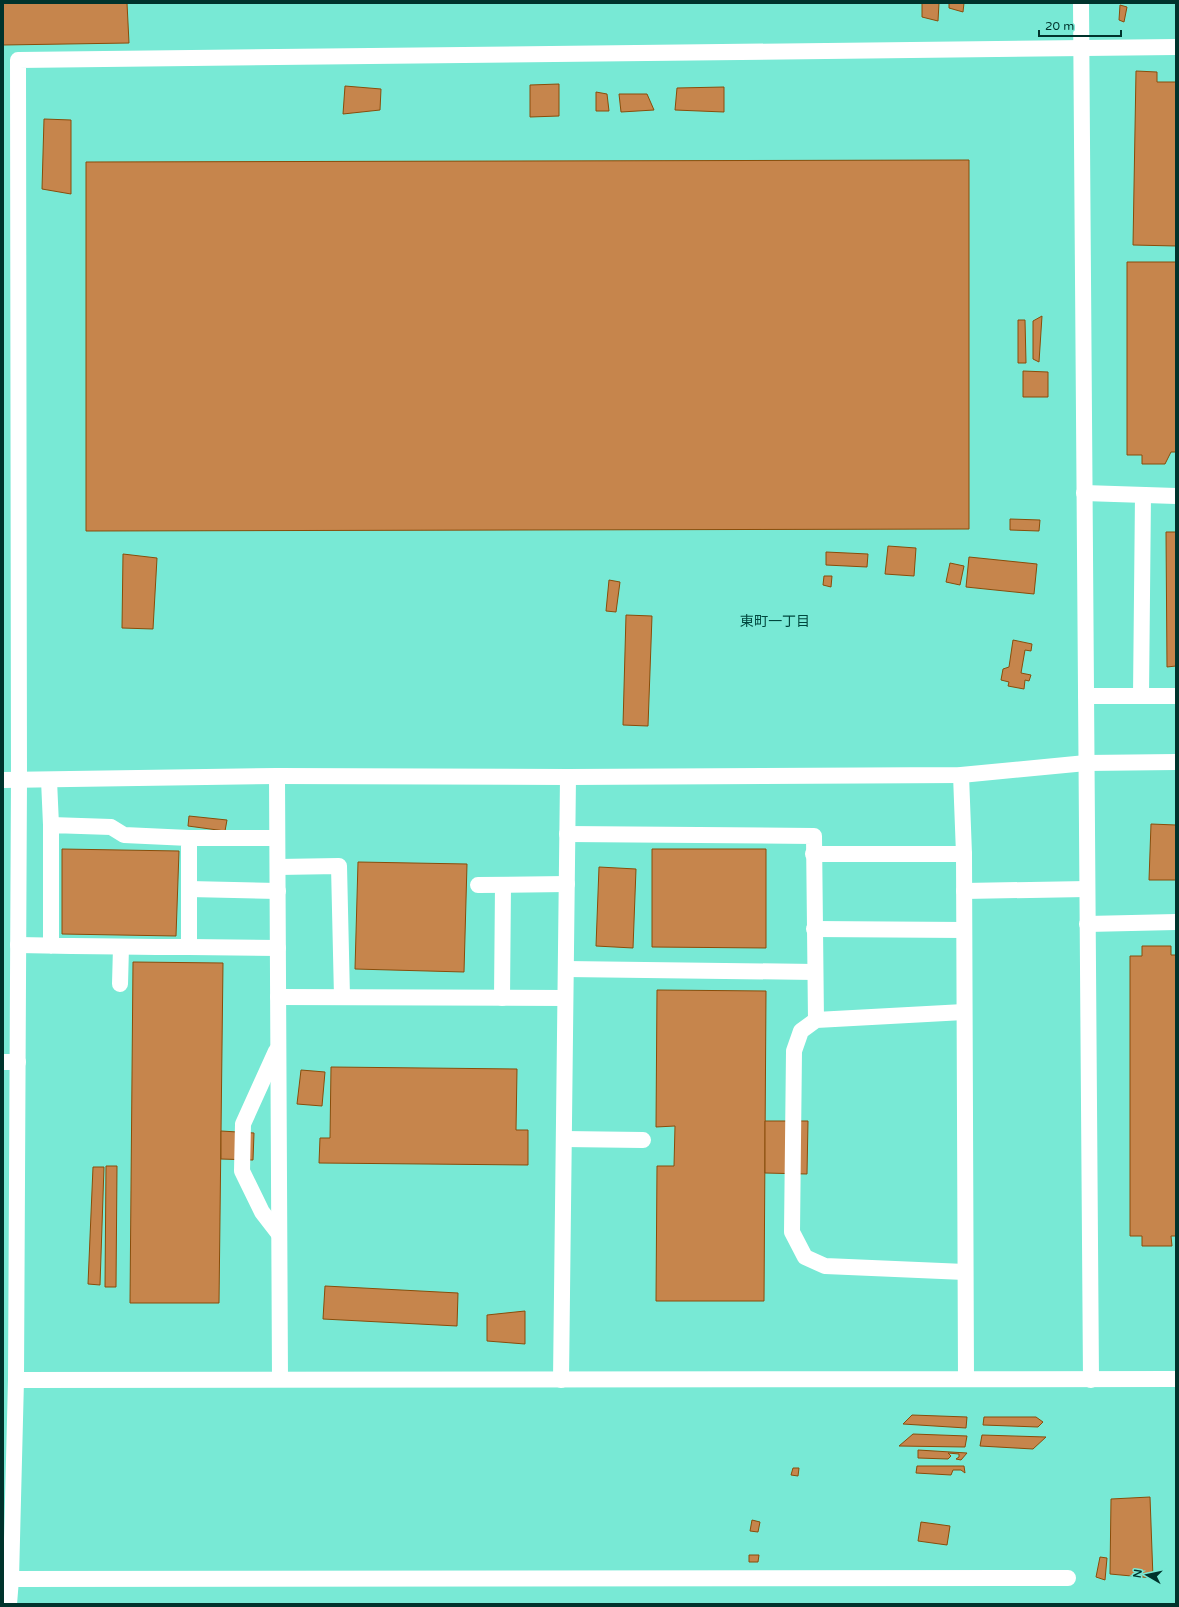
<svg xmlns="http://www.w3.org/2000/svg" width="1179" height="1607" font-family="'Varela Round','Noto Sans JP',sans-serif">
  <rect width="100%" height="100%" fill="#78e9d5"/>
  <!-- building -->
  <g fill="#c6854c" stroke="#894d0a">
    <path d="M3,3H127L129,43L3,45Z"/>
    <path d="M922,3H939L938,21L922,17Z"/>
    <path d="M949,3H964L963,12L949,8Z"/>
    <path d="M1120,5L1127,7L1124,22L1119,20Z"/>
    <path d="M1136,71L1157,72V82H1176V246L1133,245Z"/>
    <path d="M559,84V116L530,117V85Z"/>
    <path d="M345,86L381,89L380,110L343,114Z"/>
    <path d="M724,87V112L675,110L677,88Z"/>
    <path d="M596,92L607,94L609,111H596Z"/>
    <path d="M619,94H647L654,110L621,112Z"/>
    <path d="M44,119L71,120V194L42,189Z"/>
    <path d="M969,160V529L86,531V162Z"/>
    <path d="M1127,262H1176V452H1171L1165,464H1142V455H1127Z"/>
    <path d="M1042,316L1039,362L1033,359V321Z"/>
    <path d="M1018,320H1025L1026,363H1018Z"/>
    <path d="M1023,371L1048,372V397H1023Z"/>
    <path d="M1010,519L1040,520L1039,531L1010,530Z"/>
    <path d="M1166,532H1176V666L1167,667Z"/>
    <path d="M888,546L916,548L914,576L885,574Z"/>
    <path d="M826,552L868,554L867,567L826,565Z"/>
    <path d="M123,554L157,558L153,629L122,628Z"/>
    <path d="M969,557L1037,564L1034,594L966,587Z"/>
    <path d="M950,563L964,566L960,585L946,582Z"/>
    <path d="M824,576H832L831,587L823,585Z"/>
    <path d="M609,580L620,582L616,612L606,611Z"/>
    <path d="M626,615L652,616L648,726L623,725Z"/>
    <path d="M1013,640L1032,644L1031,651L1025,650L1021,673L1031,675L1029,681L1025,680L1024,689L1008,686L1009,682L1001,680L1003,669L1009,667Z"/>
    <path d="M189,816L227,820L225,831L188,826Z"/>
    <path d="M1151,824L1176,825V880H1149Z"/>
    <path d="M62,849L179,851L176,936L62,934Z"/>
    <path d="M652,849H766V948L652,947Z"/>
    <path d="M358,862L467,864L464,972L355,969Z"/>
    <path d="M599,867L636,869L633,948L596,946Z"/>
    <path d="M1142,946H1171V955H1176V1236H1171L1172,1246H1142V1236H1130V956H1142Z"/>
    <path d="M133,962L223,963L219,1303H130Z"/>
    <path d="M657,990L766,991L764,1301H656L657,1166H674L675,1126L656,1127Z"/>
    <path d="M331,1067L517,1069L516,1130H528V1165L319,1163L320,1138H330Z"/>
    <path d="M301,1070L325,1072L322,1106L297,1104Z"/>
    <path d="M765,1121H808L807,1174L765,1173Z"/>
    <path d="M221,1131L254,1133L253,1160L221,1159Z"/>
    <path d="M106,1166H117L116,1287H105Z"/>
    <path d="M93,1167H104L100,1285L88,1284Z"/>
    <path d="M325,1286L458,1293L457,1326L323,1319Z"/>
    <path d="M525,1311V1344L487,1341V1315Z"/>
    <path d="M912,1415L967,1417L966,1428L903,1424Z"/>
    <path d="M984,1417H1036L1043,1422L1038,1427L983,1425Z"/>
    <path d="M913,1434L967,1436L965,1447L899,1446Z"/>
    <path d="M982,1435L1046,1437L1033,1449L980,1446Z"/>
    <path d="M918,1450L967,1453L961,1460L956,1459L959,1457V1454L948,1453L951,1456L948,1459L918,1458Z"/>
    <path d="M917,1466H964L965,1473L961,1470H953L951,1475L916,1473Z"/>
    <path d="M793,1468H799L798,1476L791,1475Z"/>
    <path d="M1150,1497L1153,1578L1110,1574L1111,1499Z"/>
    <path d="M752,1520L760,1522L758,1532L750,1531Z"/>
    <path d="M921,1522L950,1526L947,1545L918,1541Z"/>
    <path d="M749,1555H759L758,1562H749Z"/>
    <path d="M1100,1557L1107,1558L1105,1580L1096,1577Z"/>
  </g>
  <g fill="none" stroke-linecap="round" stroke-linejoin="round">
    <!-- service -->
    <g stroke="#fff" stroke-width="16">
      <path d="M1081,3L1091,1380"/>
      <path d="M1084,493L1176,496"/>
      <path d="M1086,696H1176"/>
      <path d="M1141,696L1143,495"/>
      <path d="M961,775L964,854L966,1379"/>
      <path d="M277,776L280,1379"/>
      <path d="M3,780L277,776L568,777L961,775L1086,763L1176,762"/>
      <path d="M49,780L51,825"/>
      <path d="M567,834L814,836L816,1020"/>
      <path d="M189,838H277"/>
      <path d="M813,854H964"/>
      <path d="M278,867L339,866L342,997"/>
      <path d="M478,885L567,884"/>
      <path d="M189,889L278,891"/>
      <path d="M964,891L1087,889"/>
      <path d="M1087,924L1176,922"/>
      <path d="M814,929L964,930"/>
      <path d="M18,945C75,946 132,947 189,947V838L124,835L111,827L51,825V946"/>
      <path d="M189,947L278,948"/>
      <path d="M566,969L815,972"/>
      <path d="M120,984L121,947"/>
      <path d="M278,997L565,998"/>
      <path d="M502,998L503,885"/>
      <path d="M964,1012L816,1020L801,1031L794,1051L792,1232L805,1257L825,1266L965,1272"/>
      <path d="M276,1051L243,1124L242,1171L262,1212L279,1234"/>
      <path d="M3,1062H18"/>
      <path d="M564,1139L643,1140"/>
      <path d="M16,1380L1176,1379"/>
      <path d="M561,1380L568,777"/>
      <path d="M3,1579L1068,1578"/>
      <path d="M9,1604L11,1579L16,1380L19,780L18,60L1176,47"/>
    </g>
  </g>
  <g text-anchor="middle" dominant-baseline="central" stroke-width="3" stroke-linejoin="round" paint-order="stroke">
    <!-- neighbourhood labels -->
    <g font-size="14" fill="#00473e" stroke="#78e9d5">
      <text x="775" y="621">東町一丁目</text>
    </g>
  </g>
  <!-- border -->
  <rect width="1179" height="1607" fill="none" stroke="#00332c" stroke-width="8"/>
  <!-- north arrow -->
  <g transform="translate(1147 1575) rotate(279)" stroke="#78e9d5" stroke-width="3" paint-order="stroke">
  <path d="M0-3L7 15L0 10L-7 15Z" fill="#00332c"/>
  <text y="-6" font-size="11" font-weight="bold" text-anchor="middle" fill="#00332c">N</text>
  </g>
  <!-- scale -->
  <path d="M1039 30v6h82v-6" fill="none" stroke="#00332c" stroke-width="2"/>
  <text x="1045" y="30" font-size="12" fill="#00332c" stroke="#78e9d5" stroke-width="3" paint-order="stroke">20 m</text>
</svg>
